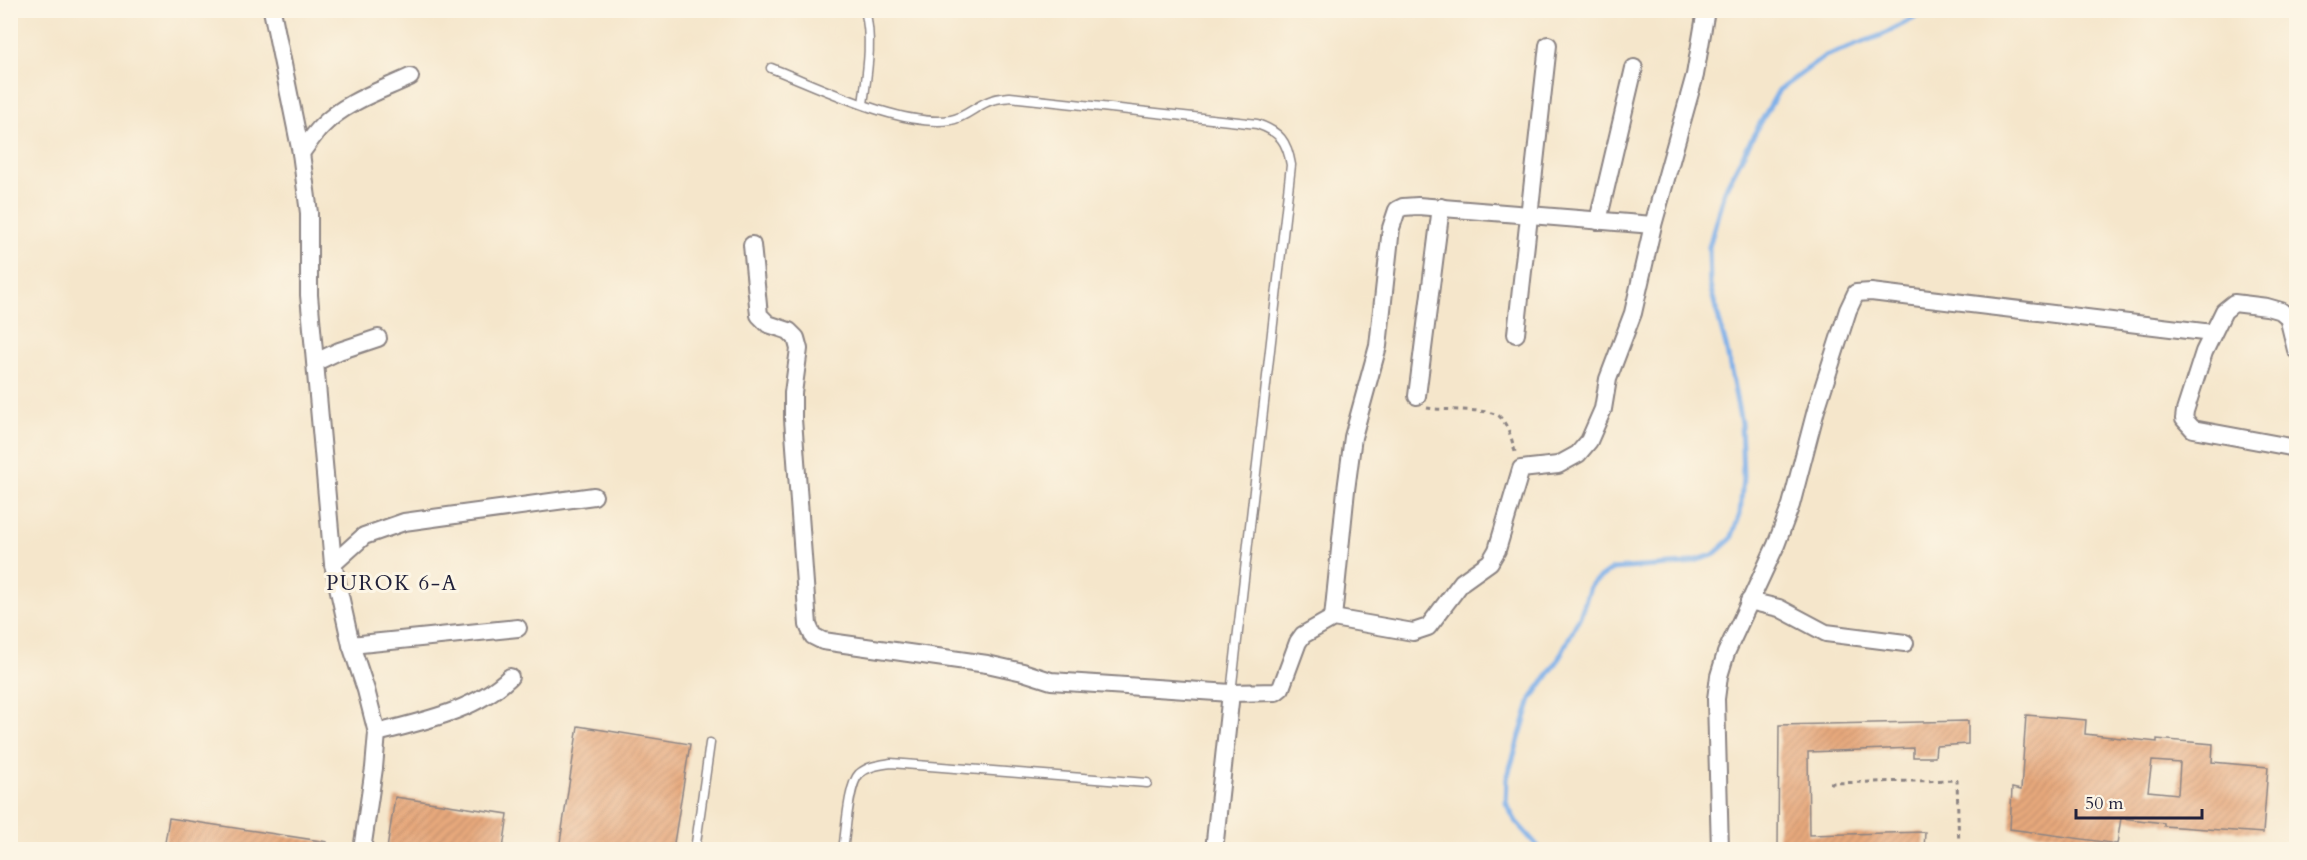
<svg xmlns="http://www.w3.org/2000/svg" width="2307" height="860" font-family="Cardo,serif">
  <defs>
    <pattern id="building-hatch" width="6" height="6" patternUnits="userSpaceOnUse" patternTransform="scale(1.5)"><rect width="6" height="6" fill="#e6a87c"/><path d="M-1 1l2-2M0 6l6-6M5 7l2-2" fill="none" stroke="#c5906c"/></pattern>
  </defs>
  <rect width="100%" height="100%" fill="#fcf5e5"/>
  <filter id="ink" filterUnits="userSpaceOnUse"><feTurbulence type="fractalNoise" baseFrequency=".0167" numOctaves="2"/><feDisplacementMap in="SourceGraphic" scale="12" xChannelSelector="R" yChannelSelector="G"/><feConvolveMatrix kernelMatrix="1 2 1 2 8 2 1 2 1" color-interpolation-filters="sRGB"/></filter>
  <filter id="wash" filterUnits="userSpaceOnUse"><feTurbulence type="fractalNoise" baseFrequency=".008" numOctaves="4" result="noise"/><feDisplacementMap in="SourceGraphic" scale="24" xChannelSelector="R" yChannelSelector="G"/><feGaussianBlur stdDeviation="1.35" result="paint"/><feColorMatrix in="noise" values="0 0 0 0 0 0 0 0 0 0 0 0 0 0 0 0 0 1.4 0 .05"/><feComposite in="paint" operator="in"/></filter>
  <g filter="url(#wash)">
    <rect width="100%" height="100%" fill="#f5e6cb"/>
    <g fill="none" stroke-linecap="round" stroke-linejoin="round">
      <!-- stream -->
      <path stroke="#7bafe9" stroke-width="5" d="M1541,850L1516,822L1506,803L1507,778L1531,699L1557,662L1580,616L1591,584L1612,569L1685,564L1713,555L1731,539L1740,514L1743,477L1741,423L1726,346L1710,286L1709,247L1724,191L1752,138L1779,90L1825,56L1882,35L1929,10"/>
    </g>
    <g id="blocks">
      <!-- building -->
      <g fill="url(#building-hatch)" fill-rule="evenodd">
        <path d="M2026,715L2086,720L2085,734L2157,742V739L2213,744L2212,762L2268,767L2263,833L2164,826V823L2121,818L2117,844L2010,829L2012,788L2021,790ZM2152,761L2180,763L2178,794L2148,791Z"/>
        <path d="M1968,721V744L1936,746L1935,757H1913V748L1808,752L1809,835L1925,832L1924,849H1778L1779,725Z"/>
        <path d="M578,726L690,744L673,849H559Z"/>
        <path d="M395,797L508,814L503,849H387Z"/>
        <path d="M169,818L327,842L326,849H164Z"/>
      </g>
    </g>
  </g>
  <g filter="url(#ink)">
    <use href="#blocks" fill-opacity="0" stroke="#8c8483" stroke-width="1.5"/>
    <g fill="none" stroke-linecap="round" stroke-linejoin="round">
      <!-- lane casing -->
      <g stroke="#8c8483" stroke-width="11">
        <g id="lane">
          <path d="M771,68C818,86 901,128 951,120C965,118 978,104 992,100C998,98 1004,98 1010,97L1257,124C1280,132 1287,141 1291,165L1231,693"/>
          <path d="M863,104C867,73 873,41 865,10"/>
          <path d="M695,850L710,743"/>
          <path d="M843,850C846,833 848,785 859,774C868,766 879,765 891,763L1147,783"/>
        </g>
      </g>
      <!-- street casing -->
      <g stroke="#8c8483" stroke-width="20">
        <g id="street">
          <path d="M272,10L301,153L309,213V295L333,564L351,645L366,690L377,733L374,768L362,850"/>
          <path d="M301,153C308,144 314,134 322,126C345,102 380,91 410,77"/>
          <path d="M1598,221L1634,68"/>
          <path d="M752,245L759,315L768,324L789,331L796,338L799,349L793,393V419L808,625L813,636L823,641L987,664L1023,672L1051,681L1231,693L1276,692L1281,688L1298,642L1303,635L1333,618L1413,632L1428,627L1462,582L1490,562L1497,550L1521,469L1558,465L1578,454L1589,441L1603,409L1608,379L1633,313L1653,225L1695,75L1706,10"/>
          <path d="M1516,334L1548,45"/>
          <path d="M2296,350L2288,317L2281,311L2267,307L2234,303L2224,311L2204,352L2185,411L2184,419L2193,429L2296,448"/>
          <path d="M316,362L339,351L378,338"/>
          <path d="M1417,396L1441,207"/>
          <path d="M333,564L364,536L404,522L594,496"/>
          <path d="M1749,601L1779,608L1826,633L1905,643"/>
          <path d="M1333,618L1346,490L1353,437L1378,346L1391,228L1397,210L1403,207L1418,206L1653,225"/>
          <path d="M351,645L518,628"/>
          <path d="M377,733C423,721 475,711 510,677"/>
          <path d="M1214,850L1231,693"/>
          <path d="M1720,850L1716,699L1719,676L1726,653L1776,545L1791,505L1816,410L1848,310L1856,293L1871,292L2212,333"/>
        </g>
      </g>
      <!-- path -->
      <g stroke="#8c8483" stroke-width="3" stroke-dasharray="4.5 4.5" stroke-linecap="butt">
        <path d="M1427,408C1443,411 1488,408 1499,416C1509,425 1513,444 1516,456"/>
        <path d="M1830,783L1957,780L1959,850"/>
      </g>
      <!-- lane -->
      <use href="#lane" stroke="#fff" stroke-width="8"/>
      <!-- street -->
      <use href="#street" stroke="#fff" stroke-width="16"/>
    </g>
  </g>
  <g text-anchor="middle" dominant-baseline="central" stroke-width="6" stroke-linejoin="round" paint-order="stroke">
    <!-- neighbourhood labels -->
    <g font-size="21" letter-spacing="1.5" fill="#22223b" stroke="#fcf5e5">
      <text x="392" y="583">PUROK 6-A</text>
    </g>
  </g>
  <!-- margin -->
  <rect width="2307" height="860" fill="none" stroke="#fcf5e5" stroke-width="36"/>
  <!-- scale -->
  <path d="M2076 809v9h126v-9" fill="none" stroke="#22223b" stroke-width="3"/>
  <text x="2085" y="809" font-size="18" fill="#22223b" stroke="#fcf5e5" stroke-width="4.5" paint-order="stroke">50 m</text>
</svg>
